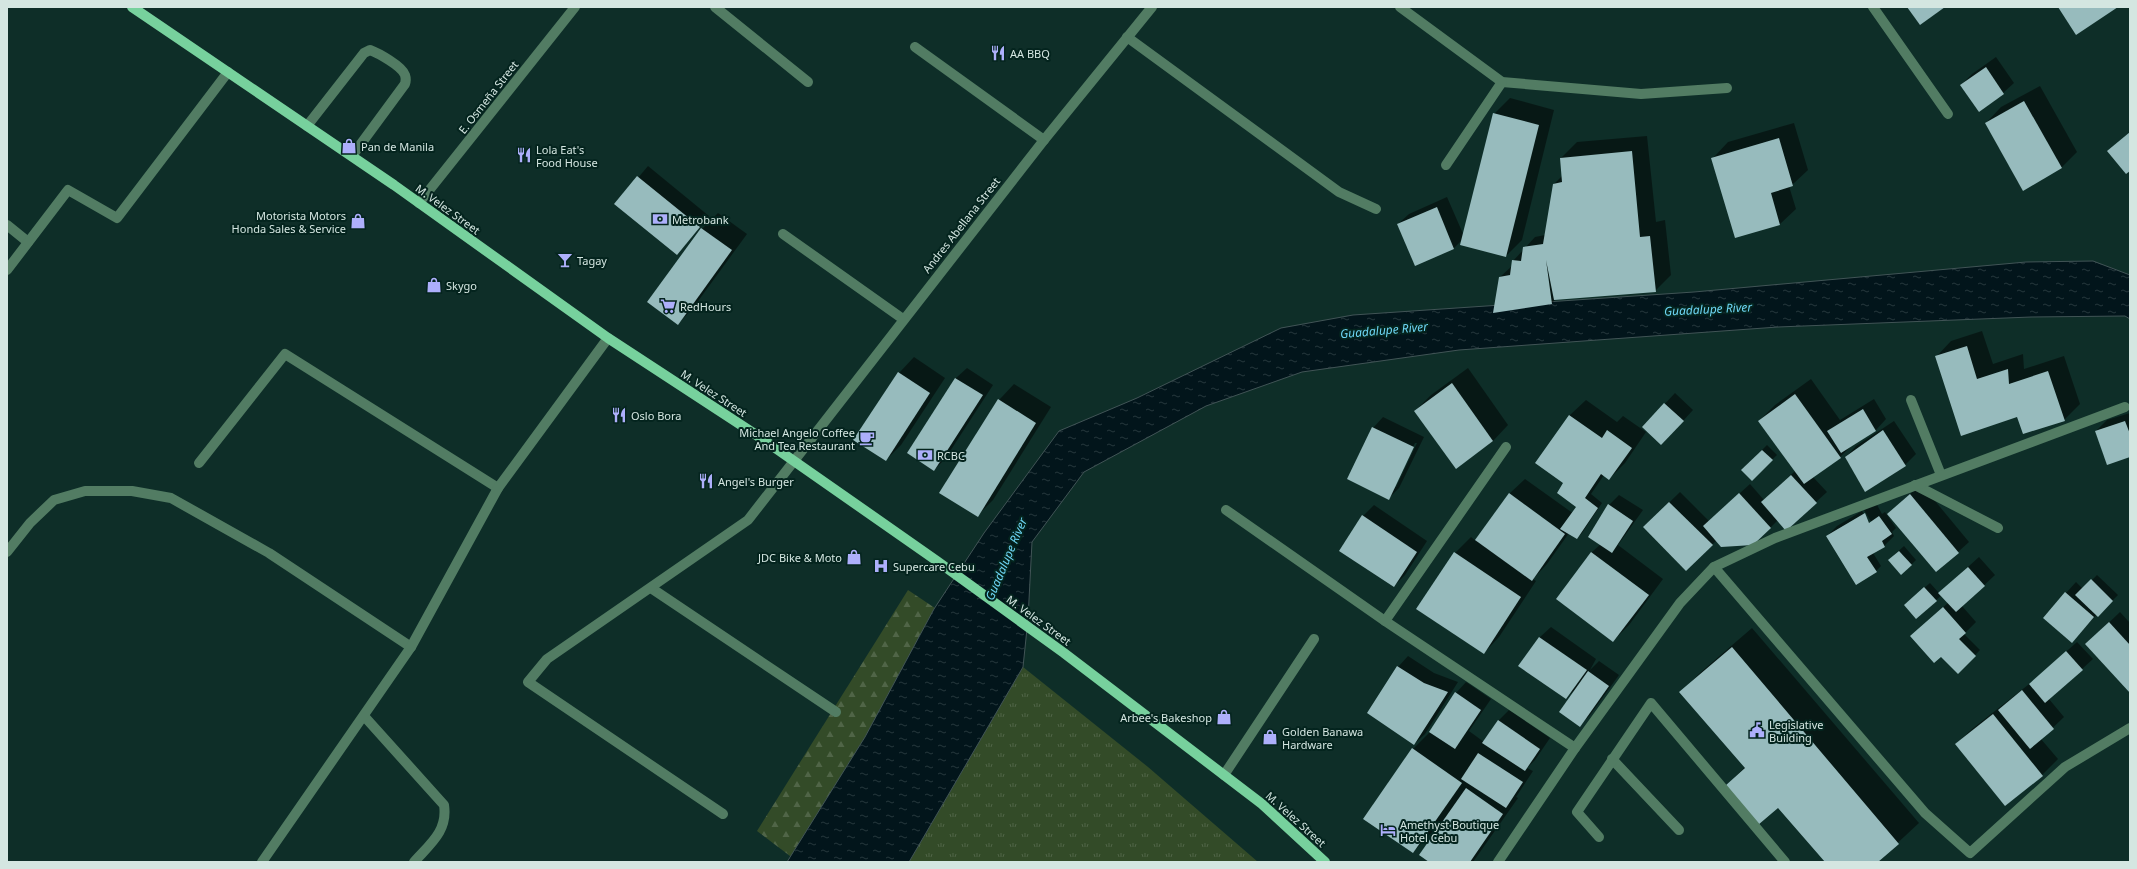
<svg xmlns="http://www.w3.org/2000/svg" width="2137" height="869" font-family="'Noto Sans',sans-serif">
  <defs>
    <pattern id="grass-tufts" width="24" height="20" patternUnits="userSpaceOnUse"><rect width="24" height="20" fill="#334b28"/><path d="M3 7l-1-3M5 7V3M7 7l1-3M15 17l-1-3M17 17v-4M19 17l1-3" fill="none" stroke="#506547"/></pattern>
    <pattern id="forest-firs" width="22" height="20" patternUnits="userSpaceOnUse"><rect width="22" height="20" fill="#334b28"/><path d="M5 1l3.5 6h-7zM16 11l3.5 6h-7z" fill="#506547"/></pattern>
    <pattern id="water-ripples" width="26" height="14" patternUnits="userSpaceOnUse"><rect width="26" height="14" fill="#02151b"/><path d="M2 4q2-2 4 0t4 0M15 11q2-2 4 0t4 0" fill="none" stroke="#26373c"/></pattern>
  </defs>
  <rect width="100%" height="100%" fill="#0e2e28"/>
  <!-- grass -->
  <path fill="url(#grass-tufts)" d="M1023,667L1148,767L1258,862H909Z"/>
  <!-- forest -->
  <path fill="url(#forest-firs)" d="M908,590L1023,667L909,862L790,856L757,831Z"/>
  <!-- water -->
  <path fill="url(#water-ripples)" stroke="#415456" d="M2093,261L2130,275V319L2125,316L2031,317L1778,327L1459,350L1302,372L1206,406L1084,472L1032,542L1028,619L1023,667L909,862H787L865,737L934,609L984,533L1059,431L1137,398L1281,328L1353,315L1694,292L2026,262Z"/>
  <!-- shadow -->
  <g fill="#0007" fill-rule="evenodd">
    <path d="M1996,57L2014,83L2003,93L1961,85L1972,74Z"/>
    <path d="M2040,86L2077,152L2061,168L1986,123L2001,107Z"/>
    <path d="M1510,98L1554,110L1522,240L1506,256L1463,239L1454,248L1416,265L1398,224L1409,214L1447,197L1464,236L1494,114Z"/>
    <path d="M1794,123L1808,170L1792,185L1789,186L1796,209L1780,224L1736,237L1713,158L1728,142Z"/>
    <path d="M1647,136L1656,222L1665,220L1671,275L1655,291L1556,299L1552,303L1494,312L1500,277L1512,266L1513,261L1535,237L1545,235L1554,184L1563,175L1561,158L1577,142Z"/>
    <path d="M648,166L709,216L677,254L616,204Z"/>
    <path d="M718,213L747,234L693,308L678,324L649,302L702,229Z"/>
    <path d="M1982,331L1993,364L2023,354L2024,369L2064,356L2080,404L2064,420L2018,416L1936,357L1951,341Z"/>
    <path d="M914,357L945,378L901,445L886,460L899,373Z"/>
    <path d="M967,368L993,385L945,459L934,470L908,453L956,378Z"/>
    <path d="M1468,368L1508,425L1493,441L1456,467L1415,411L1431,395Z"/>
    <path d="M1811,379L1840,420L1874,399L1886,419L1876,430L1854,443L1840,457L1813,477L1827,492L1816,502L1778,520L1770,528L1717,540L1686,570L1644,527L1680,492L1709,521L1750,484L1764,500L1795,471L1759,421L1775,405Z"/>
    <path d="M1014,384L1051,407L993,500L977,516L999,400Z"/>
    <path d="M1675,393L1693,410L1672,433L1643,427Z"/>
    <path d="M1586,400L1617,422L1623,416L1646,432L1625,463L1609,479L1604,475L1591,494L1602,503L1582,533L1577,538L1569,533L1547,564L1533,579L1536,581L1499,637L1484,653L1455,553L1471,537L1476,541L1509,494L1525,479L1574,514L1578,508L1565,483L1537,463L1570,415Z"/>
    <path d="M2130,413V456L2096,431L2107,420Z"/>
    <path d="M1383,417L1424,437L1399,488L1388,499L1373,428ZM1415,443H1417L1396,487H1394Z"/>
    <path d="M1894,421L1916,454L1905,465L1866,490L1846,457L1856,446Z"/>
    <path d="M1767,445L1777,455L1752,479L1742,470Z"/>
    <path d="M1921,484L1969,542L1958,552L1888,514Z"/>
    <path d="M1619,495L1643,510L1618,545L1663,579L1629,625L1613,641L1558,599L1592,552L1601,544L1609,505Z"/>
    <path d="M1876,503L1882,514L1885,512L1896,528L1892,532L1894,536L1884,546L1873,553L1881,566L1876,571L1827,536L1837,526L1862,511L1870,524L1872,523L1864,510Z"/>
    <path d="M1374,505L1427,541L1405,575L1394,586L1363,516Z"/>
    <path d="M1904,546L1916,560L1911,565L1894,555Z"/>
    <path d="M1979,557L1995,575L1962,606L1976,622L1964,634L1980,650L1958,673L1922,626L1949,602L1942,595L1936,600H1910L1930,583L1939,593Z"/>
    <path d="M2097,575L2118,595L2098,615L2097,614L2072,642L2066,593L2076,582L2083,589Z"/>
    <path d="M2120,612L2130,623V691L2097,634Z"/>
    <path d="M1551,627L1596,659L1590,670L1599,661L1619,675L1590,715L1580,725L1576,689L1565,698L1520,666L1540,637Z"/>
    <path d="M1752,628L1919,823L1877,862H1826L1778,806L1726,786L1745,767L1681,692L1701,672Z"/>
    <path d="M2077,642L2093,659L2049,699L2064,717L2041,739L2058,759L2042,775L2005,805L1956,744L1972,729L2033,681Z"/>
    <path d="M1408,656L1434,673L1458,682L1425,734L1414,744L1398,667Z"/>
    <path d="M1466,682L1491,699L1469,731L1484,742L1499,720L1509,710L1550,738L1535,760L1527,768L1533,771L1516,797L1518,798L1473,862H1431L1441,823L1413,852V749L1430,732L1456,693Z"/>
  </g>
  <!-- building -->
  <g fill="#97bbbd">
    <path d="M1907,7H1945L1920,25Z"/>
    <path d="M2058,7H2118L2076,35Z"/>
    <path d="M1986,67L2004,94L1979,112L1960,85Z"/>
    <path d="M2024,101L2062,168L2023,191L1985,123Z"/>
    <path d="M1493,113L1539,125L1506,257L1460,245Z"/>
    <path d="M2130,132V171L2126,174L2107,151Z"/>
    <path d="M1779,138L1793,186L1771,193L1780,225L1735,238L1711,158Z"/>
    <path d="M1632,151L1640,237L1650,236L1656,292L1554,300L1546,260L1552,304L1493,313L1499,277L1510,275L1512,260L1521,261L1523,247L1543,244L1553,184L1562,182L1560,158Z"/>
    <path d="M637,176L700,227L677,255L614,204Z"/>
    <path d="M1437,207L1454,249L1415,266L1397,224Z"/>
    <path d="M701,228L732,250L678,325L647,302Z"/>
    <path d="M1967,346L1977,379L2008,369L2009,384L2048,371L2065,421L2023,434L2017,417L1961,436L1935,356Z"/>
    <path d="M898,372L930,393L886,461L853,440Z"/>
    <path d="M955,378L983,395L934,471L907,453Z"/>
    <path d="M1452,383L1493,441L1456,469L1414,411Z"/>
    <path d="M1795,394L1841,458L1804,484L1758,421Z"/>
    <path d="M998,399L1036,423L978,517L939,493Z"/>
    <path d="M1664,403L1684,421L1661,445L1642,427Z"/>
    <path d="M1863,409L1876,431L1841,453L1827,431Z"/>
    <path d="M1569,415L1602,438L1607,430L1632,448L1609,480L1601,474L1585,498L1598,508L1577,539L1560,529L1576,507L1557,493L1563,483L1535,463Z"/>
    <path d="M2125,421L2130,434V457L2107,465L2095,431Z"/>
    <path d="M1372,427L1414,447L1389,500L1347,479Z"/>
    <path d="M1883,430L1906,466L1865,492L1845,457Z"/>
    <path d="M1762,450L1773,460L1752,481L1741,470Z"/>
    <path d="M1791,475L1817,503L1786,531L1761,502Z"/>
    <path d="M1509,493L1565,534L1532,581L1475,540Z"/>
    <path d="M1739,493L1771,528L1753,545L1721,547L1703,526Z"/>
    <path d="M1910,494L1959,553L1936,572L1887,514Z"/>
    <path d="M1669,502L1713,545L1686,571L1643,527Z"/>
    <path d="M1608,504L1633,521L1612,553L1588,537Z"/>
    <path d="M1865,513L1869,523L1879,516L1892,534L1882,541L1885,547L1867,557L1877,572L1856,585L1826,536Z"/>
    <path d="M1362,515L1417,552L1394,587L1339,551Z"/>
    <path d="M1899,551L1912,565L1901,575L1888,560Z"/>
    <path d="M1454,552L1521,597L1484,654L1416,609Z"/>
    <path d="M1591,552L1649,595L1613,642L1556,599Z"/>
    <path d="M1968,567L1985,586L1956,612L1938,593Z"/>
    <path d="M2091,579L2113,601L2098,617L2075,595Z"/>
    <path d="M1924,587L1937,601L1916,619L1904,605Z"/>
    <path d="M2065,592L2094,617L2072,643L2043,618Z"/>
    <path d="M1943,607L1966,633L1959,639L1976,656L1958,674L1941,657L1934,663L1910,636Z"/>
    <path d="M2109,622L2130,645V693L2085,644Z"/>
    <path d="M1539,637L1587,670L1566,699L1518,666Z"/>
    <path d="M1732,647L1899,844L1878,862H1825L1778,808L1758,825L1725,786L1745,768L1679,692Z"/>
    <path d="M2066,651L2083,670L2045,703L2029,684Z"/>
    <path d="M1397,666L1424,683L1448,692L1414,745L1367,713Z"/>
    <path d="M1588,671L1609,686L1580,727L1559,712Z"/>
    <path d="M2022,690L2054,729L2030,749L1998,710Z"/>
    <path d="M1455,692L1481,710L1455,749L1429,732Z"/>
    <path d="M1993,714L2043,776L2005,806L1955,744Z"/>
    <path d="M1498,720L1540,749L1525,771L1482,743Z"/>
    <path d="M1412,748L1462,783L1413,853L1363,819Z"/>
    <path d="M1478,753L1523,782L1506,808L1461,779Z"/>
    <path d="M1466,788L1503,814L1470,862H1429L1419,855Z"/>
  </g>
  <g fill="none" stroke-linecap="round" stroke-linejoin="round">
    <!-- minor -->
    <g stroke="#527c63" stroke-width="10">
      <path d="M715,7L808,82"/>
      <path d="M1400,7L1502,82L1641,94L1727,88"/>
      <path d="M1873,7L1948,114"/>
      <path d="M1127,37L1339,192L1376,209"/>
      <path d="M915,47L1044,140"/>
      <path d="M307,126L364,53L370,50C378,53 402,66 405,75C406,78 406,81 405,84L352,156"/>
      <path d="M1446,165L1502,82"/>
      <path d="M419,203L575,7"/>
      <path d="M7,225L28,242"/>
      <path d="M783,234L903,319"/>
      <path d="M7,270L68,190L117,218L228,72"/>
      <path d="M1911,400L1941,475"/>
      <path d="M199,463L285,354L498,488"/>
      <path d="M1915,485L1998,528"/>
      <path d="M1226,510L1385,621L1575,748"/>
      <path d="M7,552L30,523L54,500L85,491H132L171,498L269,553L411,647"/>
      <path d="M1714,567L1925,813L1970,853L2065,767L2130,728"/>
      <path d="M651,588L836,712"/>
      <path d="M1385,621L1506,447"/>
      <path d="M364,716L444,805C448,831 430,844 414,862"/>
      <path d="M1612,759L1679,830"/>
      <path d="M1224,775L1314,639"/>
      <path d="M723,814L528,682L547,659L748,520L1044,140L1152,7"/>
      <path d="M1599,837L1577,812L1651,703L1785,862"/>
      <path d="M262,862L411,647L498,488L608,338"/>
      <path d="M1498,862L1575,748L1680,603L1714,567L1775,538L2125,407"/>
    </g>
    <!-- major -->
    <path stroke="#77d19d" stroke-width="10" d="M132,7L394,185L608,338L764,440L937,561L1064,653L1262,804L1325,862"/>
  </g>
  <!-- icons -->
  <defs>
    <g id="restaurant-bare" transform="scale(1.2)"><path d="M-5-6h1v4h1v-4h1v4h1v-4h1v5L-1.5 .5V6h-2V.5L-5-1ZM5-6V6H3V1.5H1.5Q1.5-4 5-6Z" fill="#adaffb" stroke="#04241e" stroke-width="2.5" paint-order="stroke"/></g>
    <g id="shop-bare" transform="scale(1.2)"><path d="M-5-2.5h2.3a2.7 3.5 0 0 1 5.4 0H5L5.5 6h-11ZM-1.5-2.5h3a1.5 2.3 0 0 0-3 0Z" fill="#adaffb" stroke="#04241e" stroke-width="2.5" paint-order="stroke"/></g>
    <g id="bank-bare" transform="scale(1.2)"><path d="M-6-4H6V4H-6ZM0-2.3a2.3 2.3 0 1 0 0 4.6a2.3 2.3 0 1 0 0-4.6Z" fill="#adaffb" stroke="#04241e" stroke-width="2.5" paint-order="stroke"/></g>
    <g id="bar-bare" transform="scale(1.2)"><path d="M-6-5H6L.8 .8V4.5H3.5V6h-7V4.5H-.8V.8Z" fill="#adaffb" stroke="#04241e" stroke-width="2.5" paint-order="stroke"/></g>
    <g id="supermarket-bare" transform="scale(1.2)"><path d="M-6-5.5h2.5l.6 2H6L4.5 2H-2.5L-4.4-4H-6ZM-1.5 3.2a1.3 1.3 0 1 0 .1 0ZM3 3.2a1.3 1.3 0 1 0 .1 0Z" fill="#adaffb" stroke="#04241e" stroke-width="2.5" paint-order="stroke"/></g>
    <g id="cafe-bare" transform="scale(1.2)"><path d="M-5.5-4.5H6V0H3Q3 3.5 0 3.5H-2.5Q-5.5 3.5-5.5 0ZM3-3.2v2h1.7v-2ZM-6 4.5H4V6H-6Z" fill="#adaffb" stroke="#04241e" stroke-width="2.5" paint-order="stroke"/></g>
    <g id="hospital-bare" transform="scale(1.2)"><path d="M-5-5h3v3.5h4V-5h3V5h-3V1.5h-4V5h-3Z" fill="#adaffb" stroke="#04241e" stroke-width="2.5" paint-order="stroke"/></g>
    <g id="civic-bare" transform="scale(1.2)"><path d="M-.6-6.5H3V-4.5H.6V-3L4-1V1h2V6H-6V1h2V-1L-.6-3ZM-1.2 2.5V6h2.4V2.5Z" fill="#adaffb" stroke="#04241e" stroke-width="2.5" paint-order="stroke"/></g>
    <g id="hotel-bare" transform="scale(1.2)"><path d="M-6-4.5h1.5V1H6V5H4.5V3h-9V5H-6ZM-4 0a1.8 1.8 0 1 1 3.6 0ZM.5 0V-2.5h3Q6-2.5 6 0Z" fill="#adaffb" stroke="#04241e" stroke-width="2.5" paint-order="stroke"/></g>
  </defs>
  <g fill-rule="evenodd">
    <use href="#restaurant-bare" x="998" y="53"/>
    <use href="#shop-bare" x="349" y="146"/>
    <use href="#restaurant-bare" x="524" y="155"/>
    <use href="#bank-bare" x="660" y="219"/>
    <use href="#shop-bare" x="358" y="221"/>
    <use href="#bar-bare" x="565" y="260"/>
    <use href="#shop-bare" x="434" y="285"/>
    <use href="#supermarket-bare" x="668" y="306"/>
    <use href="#restaurant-bare" x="619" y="415"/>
    <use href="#cafe-bare" x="867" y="438"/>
    <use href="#bank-bare" x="925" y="455"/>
    <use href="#restaurant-bare" x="706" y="481"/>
    <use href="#shop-bare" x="854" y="557"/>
    <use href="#hospital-bare" x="881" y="566"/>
    <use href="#shop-bare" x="1224" y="717"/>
    <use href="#civic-bare" x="1757" y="730"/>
    <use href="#shop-bare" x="1270" y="737"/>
    <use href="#hotel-bare" x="1388" y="830"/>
  </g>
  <g text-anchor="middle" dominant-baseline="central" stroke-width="4" stroke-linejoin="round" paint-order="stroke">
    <!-- poi labels -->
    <g font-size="11" fill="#d4e6e1" stroke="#04241e" text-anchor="start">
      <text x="1010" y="53">AA BBQ</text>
      <text x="361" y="146">Pan de Manila</text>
      <text x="536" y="149">Lola Eat's<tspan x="536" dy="13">Food House</tspan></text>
      <text x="346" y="215" text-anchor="end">Motorista Motors<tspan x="346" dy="13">Honda Sales &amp; Service</tspan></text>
      <text x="672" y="219">Metrobank</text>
      <text x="577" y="260">Tagay</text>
      <text x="446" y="285">Skygo</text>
      <text x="680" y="306">RedHours</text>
      <text x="631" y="415">Oslo Bora</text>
      <text x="855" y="432" text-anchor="end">Michael Angelo Coffee<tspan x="855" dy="13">And Tea Restaurant</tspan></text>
      <text x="937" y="455">RCBC</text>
      <text x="718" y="481">Angel's Burger</text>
      <text x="842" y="557" text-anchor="end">JDC Bike &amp; Moto</text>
      <text x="893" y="566">Supercare Cebu</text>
      <text x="1212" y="717" text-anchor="end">Arbee's Bakeshop</text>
      <text x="1769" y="724">Legislative<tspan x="1769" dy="13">Building</tspan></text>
      <text x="1282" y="731">Golden Banawa<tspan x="1282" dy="13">Hardware</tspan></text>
      <text x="1400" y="824">Amethyst Boutique<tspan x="1400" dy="13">Hotel Cebu</tspan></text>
    </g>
    <!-- street labels -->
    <g font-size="11" fill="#d4e6e1" stroke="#04241e">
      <text transform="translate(488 97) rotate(-52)">E. Osmeña Street</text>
      <text transform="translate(448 209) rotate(36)">M. Velez Street</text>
      <text transform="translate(961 225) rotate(-52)">Andres Abellana Street</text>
      <text transform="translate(714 393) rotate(33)">M. Velez Street</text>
      <text transform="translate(1039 620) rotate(36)">M. Velez Street</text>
      <text transform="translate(1296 819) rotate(42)">M. Velez Street</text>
    </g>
    <!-- water labels -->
    <g font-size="12" font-style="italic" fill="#6ed6f5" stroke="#04241e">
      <text transform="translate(1708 309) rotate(-3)">Guadalupe River</text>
      <text transform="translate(1384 330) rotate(-5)">Guadalupe River</text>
      <text transform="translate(1006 559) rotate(-67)">Guadalupe River</text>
    </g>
  </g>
  <!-- border -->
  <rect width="2137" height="869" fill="none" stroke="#d4e6e1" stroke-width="16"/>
</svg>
